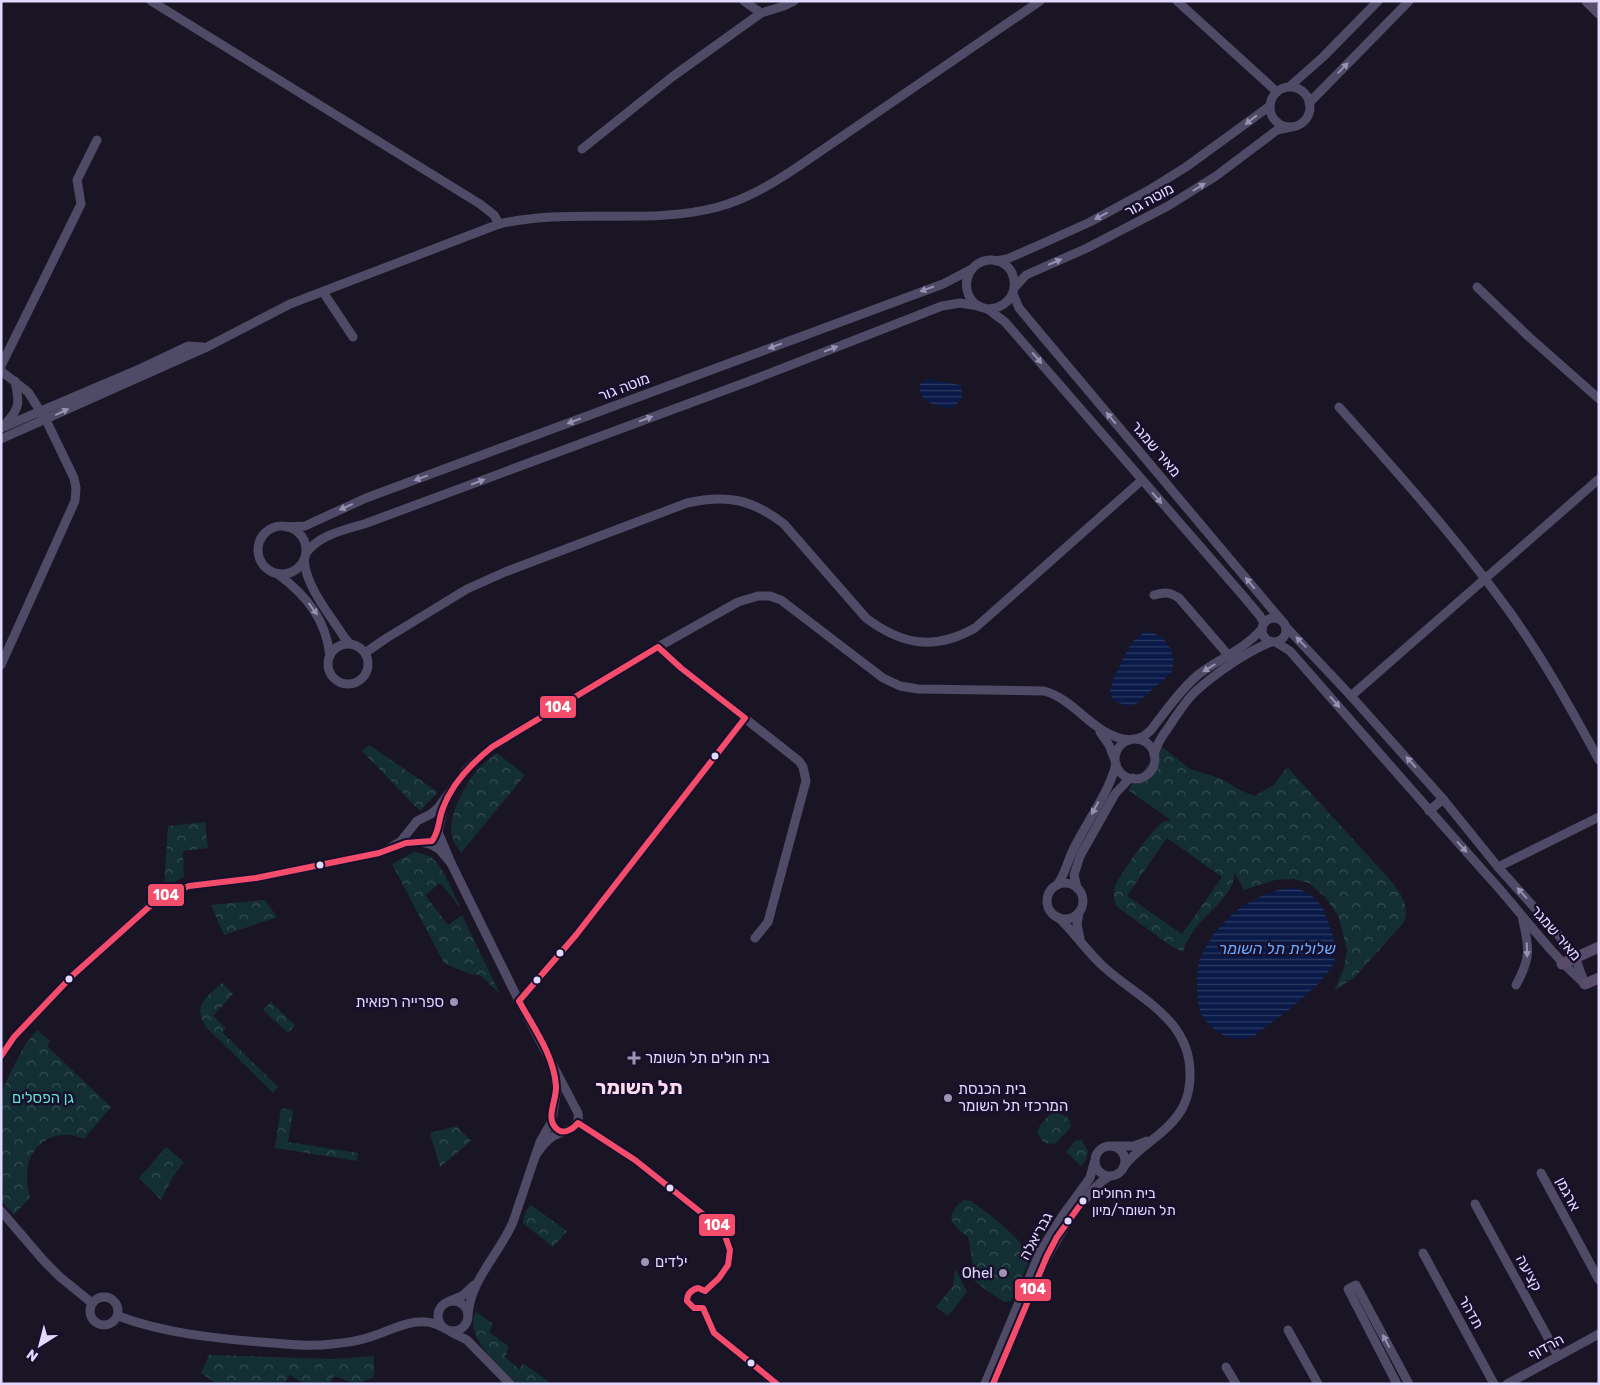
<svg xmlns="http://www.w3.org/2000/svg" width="1600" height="1385" font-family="Rubik,Heebo,sans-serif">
  <defs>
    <pattern id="park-crowns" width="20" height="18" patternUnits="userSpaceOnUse" patternTransform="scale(1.25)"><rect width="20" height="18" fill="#132f33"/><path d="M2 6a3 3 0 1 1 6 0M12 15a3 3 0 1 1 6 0" fill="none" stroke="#354d52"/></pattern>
    <pattern id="water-rules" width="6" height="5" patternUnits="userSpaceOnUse" patternTransform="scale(1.25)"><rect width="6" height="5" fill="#0a1a48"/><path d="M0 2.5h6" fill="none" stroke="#2d3b63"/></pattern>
  </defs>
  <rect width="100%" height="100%" fill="#1a1525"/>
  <!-- park -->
  <g fill="url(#park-crowns)" fill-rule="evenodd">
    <path d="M369,745L438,792L420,811L362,751Z"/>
    <path d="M1162,747L1190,769L1222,779L1238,789L1254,796L1274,785L1287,767L1391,881C1401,895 1410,904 1404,922L1355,977L1334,991L1344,968L1347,950L1338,915L1325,897L1309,883L1293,879L1275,880L1244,890L1234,872C1237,891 1209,911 1198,925C1191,934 1186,942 1183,952L1171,946L1116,906C1114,899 1113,894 1115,887C1119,875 1153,828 1163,822C1166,821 1168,821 1171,820L1128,790ZM1167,838L1222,877L1182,934L1127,896Z"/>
    <path d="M497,753L525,775L461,853C458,848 453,842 452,836C447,817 466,782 479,768C484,763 491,758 497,753Z"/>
    <path d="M205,822L208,848L183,851L184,877L164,887L168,826Z"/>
    <path d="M414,852C420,853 427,854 433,859C443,867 454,894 460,907L440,883L425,895L448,925L462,915L500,994L480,975L470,974L444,963L392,864Z"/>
    <path d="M265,900L277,917L224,935L211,905Z"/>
    <path d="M222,983L233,994L213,1016L226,1028L222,1032L278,1087L273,1093L205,1026C193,1003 206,998 222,983Z"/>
    <path d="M271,1002L295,1025L288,1033L263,1010Z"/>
    <path d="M37,1030L50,1041L47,1046L111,1107L84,1139C57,1126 28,1144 27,1173C26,1181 28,1189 30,1197L14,1215L1,1201V1094L12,1069L25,1045Z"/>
    <path d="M281,1108L293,1110L288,1142L358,1153L357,1161L275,1148Z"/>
    <path d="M1051,1113C1059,1112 1064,1115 1070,1120L1071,1127L1056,1143C1046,1146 1040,1141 1037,1131L1041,1124Z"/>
    <path d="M456,1126L471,1141L440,1167L430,1133Z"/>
    <path d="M1082,1140L1088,1152L1086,1160L1081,1166L1066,1152L1075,1141Z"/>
    <path d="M166,1147L184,1162L172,1178L161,1200L139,1178Z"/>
    <path d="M964,1200L971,1201C993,1217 1016,1234 1031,1257L1011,1301L1004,1302C992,1293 975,1285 968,1272L973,1266L968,1237C951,1225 943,1216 964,1200Z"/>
    <path d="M531,1205L567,1231L553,1247L523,1223L525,1212Z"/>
    <path d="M955,1268L967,1292L948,1316L936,1307L953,1286Z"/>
    <path d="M475,1311L493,1324L489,1332L509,1347L505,1357L519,1369L523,1363L552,1384H517C503,1369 473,1345 473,1323C473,1319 475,1315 475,1311Z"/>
    <path d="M209,1355L333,1359L374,1356V1377L357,1384L334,1376L329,1384H304L290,1375L284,1384H217L201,1373Z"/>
  </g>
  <!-- water -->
  <g fill="url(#water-rules)">
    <path d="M927,379L960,385C965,395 961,402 951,408C936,407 918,402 920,384Z"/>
    <path d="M1146,631C1167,635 1178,654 1171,673L1136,704L1128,706L1114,701L1110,693L1112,683L1121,663L1133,641Z"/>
    <path d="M1292,888C1307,889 1322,902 1326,916C1330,928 1337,943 1335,957C1333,980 1274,1020 1254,1036C1242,1041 1230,1040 1218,1032C1200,1019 1197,1008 1197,986C1197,978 1197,968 1200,960C1214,922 1253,891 1292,888Z"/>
  </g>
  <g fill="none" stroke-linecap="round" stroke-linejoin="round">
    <!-- minor -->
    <g stroke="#4f4a66" stroke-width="9">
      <path d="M151,1L480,204L494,215L499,224"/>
      <path d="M744,1L761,13"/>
      <path d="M1177,1L1277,92"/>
      <path d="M1289,87L1323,57L1378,1"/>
      <circle cx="1290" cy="107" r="20"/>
      <path d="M1309,103L1409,1"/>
      <path d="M582,149L672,77L761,13L784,6L794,1"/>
      <path d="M996,261L1007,259L1048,241L1090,222L1149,190L1186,167L1270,106"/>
      <path d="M1015,287L1026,275L1087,248L1168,206L1216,176L1277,130L1291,127"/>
      <path d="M1477,287L1528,336L1599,399"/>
      <path d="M323,292L353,337"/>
      <path d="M1013,294L1019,308L1039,332L1281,620"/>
      <path d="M987,309C1025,308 1021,258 989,260C981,261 974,265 970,272C963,284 967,299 978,306C982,308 986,308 989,310C994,314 1000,318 1005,322L1245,598L1260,616L1264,623"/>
      <path d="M1,366L81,204L77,180L97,140"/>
      <path d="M1,371L28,392L46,420L74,478L76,488L75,501L1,665"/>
      <path d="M1339,407C1398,473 1457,539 1509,611C1543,658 1571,709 1599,760"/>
      <path d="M6,423C21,407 19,402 15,381"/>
      <path d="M1,428L135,371L188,346L203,347"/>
      <path d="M1,439L205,348L290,304L499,224C571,207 647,226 718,207C747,199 772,184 796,168L1040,1"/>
      <circle cx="282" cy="550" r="24"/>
      <path d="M286,527L305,526L366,498L943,284L972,269"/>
      <path d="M306,553C320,534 345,530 367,523L755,379L942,306L960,303L979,306"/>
      <path d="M304,560C307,589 329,613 344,637L350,644"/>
      <path d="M279,575C307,596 326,620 330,656"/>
      <path d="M1154,595C1165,592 1170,592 1179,598L1229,656"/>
      <circle cx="1274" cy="630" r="12"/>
      <path d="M1287,628L1351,696L1443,799L1498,867L1557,933L1575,957L1585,984"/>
      <path d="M1277,643L1290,651C1358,729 1426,807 1496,885C1525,918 1551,954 1584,983"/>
      <circle cx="348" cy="664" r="20"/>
      <path d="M658,647L681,668L799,761L803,767L806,781L768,922L755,938"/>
      <path d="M365,653L385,639L467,589L505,572L687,503C726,494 752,499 784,524L866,618C902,645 934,651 975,628L1142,480"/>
      <path d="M1351,696L1599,479"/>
      <path d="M1100,732L1109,745L1114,758"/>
      <path d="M1137,739L1144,736L1151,730C1166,711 1180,690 1199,674C1222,657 1242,651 1262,629"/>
      <circle cx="1135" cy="759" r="20"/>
      <path d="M1154,755C1156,745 1162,736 1168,728C1177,715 1185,701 1196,691C1216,673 1246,652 1271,642"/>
      <path d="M1429,811L1443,799"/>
      <path d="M438,832L451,863L519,1001L578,1113C581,1132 563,1129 552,1137C545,1141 541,1148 536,1155"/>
      <path d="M437,837L444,804"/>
      <path d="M390,848L401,841L417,821L431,814L438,808L466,770L474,762L492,747L658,647L738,602L758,596H770L781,600L883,678L900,686L918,689L1044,691C1077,700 1093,736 1129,740"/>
      <path d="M1498,867L1599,817"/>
      <circle cx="1065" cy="901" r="18"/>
      <path d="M1057,885C1065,875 1067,862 1073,850C1085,825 1110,791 1116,764"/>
      <path d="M1077,888L1074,875L1080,856L1115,794L1129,779L1133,778"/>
      <path d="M1079,913L1077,924L1080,939"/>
      <path d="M1058,917C1075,933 1087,952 1104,967C1139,999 1191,1019 1190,1075C1190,1086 1188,1097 1183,1107C1169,1133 1141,1144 1124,1166"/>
      <path d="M1516,985C1532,956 1529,947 1522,916"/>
      <path d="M1,1056L14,1037L73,975L150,905L160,897L189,886L256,878L379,853L406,843L421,842L432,845L439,849L451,863"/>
      <circle cx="1110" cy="1161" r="15"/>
      <path d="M1114,1146H1134L1147,1141"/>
      <path d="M1541,1173L1599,1280"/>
      <path d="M1475,1204L1558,1356"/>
      <path d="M1,1211L44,1261L60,1277L92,1303"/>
      <path d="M1423,1253L1494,1384"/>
      <circle cx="104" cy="1311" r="14"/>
      <circle cx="453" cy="1316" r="15"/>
      <path d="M450,1301L462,1296L474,1285"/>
      <path d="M468,1314C471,1279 500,1253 513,1222L540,1142L552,1121L556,1094L555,1077"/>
      <path d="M118,1316C164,1333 212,1338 260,1342C284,1344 309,1347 332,1344C345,1343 358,1341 370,1337C393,1330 419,1313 442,1327"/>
      <path d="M1288,1330L1318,1384"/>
      <path d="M451,1332L467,1340L510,1384"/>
      <path d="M1226,1367L1236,1384"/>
      <path d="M985,1384L1040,1252L1063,1215L1090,1178L1094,1163"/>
      <path d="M993,1384C1018,1323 1039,1259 1079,1207C1088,1196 1096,1184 1108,1177"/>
      <path d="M1397,1384L1348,1289L1356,1285L1409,1384"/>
      <path d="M1507,1384L1599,1334"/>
    </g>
    <!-- major -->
    <g stroke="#594b6a" stroke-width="11">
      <path d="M1587,1L1599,13"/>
      <path d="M1562,964L1599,947"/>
      <path d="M1585,984L1599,978"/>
    </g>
    <!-- bus-1 casing -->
    <g stroke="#170f2b" stroke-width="10">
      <g id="bus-1">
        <path d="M1,1056L14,1037L73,975L160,897L189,886L256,878L379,853L406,843L432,841C440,830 438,820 443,808C452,783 472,763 492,747L658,647L681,668L745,718L576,935L519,1001C533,1027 554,1055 556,1086C557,1099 546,1116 555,1127C562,1136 572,1130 578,1123L635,1160L723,1230L730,1250L728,1265L719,1278L705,1291L698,1288C691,1290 687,1294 687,1301L694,1308H703L714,1333L777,1384"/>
        <path d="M993,1384L1047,1256L1057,1237L1083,1201"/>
      </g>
    </g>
    <!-- bus-1 -->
    <use href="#bus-1" stroke="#f44d6c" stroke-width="6"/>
  </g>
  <!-- one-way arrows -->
  <defs><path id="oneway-solid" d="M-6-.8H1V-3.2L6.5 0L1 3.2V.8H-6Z" transform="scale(1.25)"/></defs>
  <g fill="#9892b2">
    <use href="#oneway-solid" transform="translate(1343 68) rotate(-46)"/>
    <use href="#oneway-solid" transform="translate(1251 120) rotate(142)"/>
    <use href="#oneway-solid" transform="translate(1199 187) rotate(-32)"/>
    <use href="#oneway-solid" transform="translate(1101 216) rotate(152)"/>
    <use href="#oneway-solid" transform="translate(1055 262) rotate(-23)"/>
    <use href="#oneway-solid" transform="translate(927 289) rotate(161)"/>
    <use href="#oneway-solid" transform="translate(775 346) rotate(159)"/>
    <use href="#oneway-solid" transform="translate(831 349) rotate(-21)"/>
    <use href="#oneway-solid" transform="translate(1037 358) rotate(49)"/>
    <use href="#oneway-solid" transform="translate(62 412) rotate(-25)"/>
    <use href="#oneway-solid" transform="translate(1111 418) rotate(-130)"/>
    <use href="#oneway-solid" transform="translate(646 419) rotate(-21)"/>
    <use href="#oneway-solid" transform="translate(574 421) rotate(159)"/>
    <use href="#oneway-solid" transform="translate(421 478) rotate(160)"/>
    <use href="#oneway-solid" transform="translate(478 482) rotate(-21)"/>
    <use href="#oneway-solid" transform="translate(1157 498) rotate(49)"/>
    <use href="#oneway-solid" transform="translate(346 507) rotate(156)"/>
    <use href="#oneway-solid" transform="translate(1250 583) rotate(-130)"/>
    <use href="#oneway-solid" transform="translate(313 609) rotate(54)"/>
    <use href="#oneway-solid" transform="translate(1301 642) rotate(-134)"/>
    <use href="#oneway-solid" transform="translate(1209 668) rotate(148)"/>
    <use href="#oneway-solid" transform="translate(1335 702) rotate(49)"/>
    <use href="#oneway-solid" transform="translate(1411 762) rotate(-132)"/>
    <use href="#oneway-solid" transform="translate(1095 808) rotate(118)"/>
    <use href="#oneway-solid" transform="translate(1462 847) rotate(48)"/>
    <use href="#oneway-solid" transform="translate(1522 893) rotate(-132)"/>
    <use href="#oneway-solid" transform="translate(1527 950) rotate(88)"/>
    <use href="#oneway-solid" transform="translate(1386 1341) rotate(-118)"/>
  </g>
  <!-- markers -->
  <g fill="#e1d9ff" stroke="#170f2b" stroke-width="2">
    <circle cx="715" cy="756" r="4.5"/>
    <circle cx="320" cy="865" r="4.5"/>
    <circle cx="560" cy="953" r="4.5"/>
    <circle cx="69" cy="979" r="4.5"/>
    <circle cx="537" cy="980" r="4.5"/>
    <circle cx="670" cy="1188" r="4.5"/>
    <circle cx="1083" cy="1201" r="4.5"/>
    <circle cx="1068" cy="1221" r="4.5"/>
    <circle cx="751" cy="1363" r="4.5"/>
  </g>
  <g fill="#9b94b3" stroke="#170f2b" stroke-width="2">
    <circle cx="454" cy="1002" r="5"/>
    <path d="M631.5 1050.5h5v5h5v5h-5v5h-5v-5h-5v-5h5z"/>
    <circle cx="948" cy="1098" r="5"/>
    <circle cx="645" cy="1262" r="5"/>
    <circle cx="1003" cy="1273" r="5"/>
  </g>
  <g text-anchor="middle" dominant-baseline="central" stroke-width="5" stroke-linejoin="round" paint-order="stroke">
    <!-- bus labels -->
    <g font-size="14" fill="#e1d9ff" stroke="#170f2b" text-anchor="start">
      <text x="1092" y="1193">בית החולים<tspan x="1092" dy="17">תל השומר/מיון</tspan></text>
    </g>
    <!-- street labels -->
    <g font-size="15" fill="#e1d9ff" stroke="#170f2b">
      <text transform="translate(1149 200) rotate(-29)">מוטה גור</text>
      <text transform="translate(624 387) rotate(-21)">מוטה גור</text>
      <text transform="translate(1156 449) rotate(50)">מאיר שמגר</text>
      <text transform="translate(1556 933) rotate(49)">מאיר שמגר</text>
      <text transform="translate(1568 1194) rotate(62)">ארגמן</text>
      <text transform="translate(1036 1236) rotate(-61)">גבריאלה</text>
      <text transform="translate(1529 1273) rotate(62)">קציעה</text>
      <text transform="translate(1471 1312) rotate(61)">תדהר</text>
      <text transform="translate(1546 1347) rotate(-29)">הרדוף</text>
    </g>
    <!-- poi labels -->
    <g font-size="15" fill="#e1d9ff" stroke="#170f2b" text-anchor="start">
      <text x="444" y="1002" text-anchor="end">ספרייה רפואית</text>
      <text x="645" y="1058">בית חולים תל השומר</text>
      <text x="958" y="1089">בית הכנסת<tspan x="958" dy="17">המרכזי תל השומר</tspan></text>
      <text x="655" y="1262">ילדים</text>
      <text x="993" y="1273" text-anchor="end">Ohel</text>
    </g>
    <!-- park labels -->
    <g font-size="15" fill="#5ee6d1" stroke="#170f2b">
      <text x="43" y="1098">גן הפסלים</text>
    </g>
    <!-- water labels -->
    <g font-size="16" font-style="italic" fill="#67aaff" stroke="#170f2b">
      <text x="1277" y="948">שלולית תל השומר</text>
    </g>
    <!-- district labels -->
    <g font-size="20" font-weight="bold" fill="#ffdbef" stroke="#170f2b">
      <text x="639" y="1087">תל השומר</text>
    </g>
  </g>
  <g stroke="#170f2b" stroke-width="2">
    <rect x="539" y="695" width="38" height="24" rx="5" fill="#f44d6c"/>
    <rect x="147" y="883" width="38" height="24" rx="5" fill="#f44d6c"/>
    <rect x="698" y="1213" width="38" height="24" rx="5" fill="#f44d6c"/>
    <rect x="1014" y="1278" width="38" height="24" rx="5" fill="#f44d6c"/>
  </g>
  <g font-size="14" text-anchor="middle" font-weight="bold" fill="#fff">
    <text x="558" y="712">104</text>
    <text x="166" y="900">104</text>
    <text x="717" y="1230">104</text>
    <text x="1033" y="1294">104</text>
  </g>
  <!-- border -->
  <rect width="1600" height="1385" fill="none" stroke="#e1d9ff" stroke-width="5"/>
  <!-- north arrow -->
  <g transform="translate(40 1345) rotate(216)" stroke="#170f2b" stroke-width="4" paint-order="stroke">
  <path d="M0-4L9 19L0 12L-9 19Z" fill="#e1d9ff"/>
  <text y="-8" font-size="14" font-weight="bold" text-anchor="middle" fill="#e1d9ff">N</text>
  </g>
</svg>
